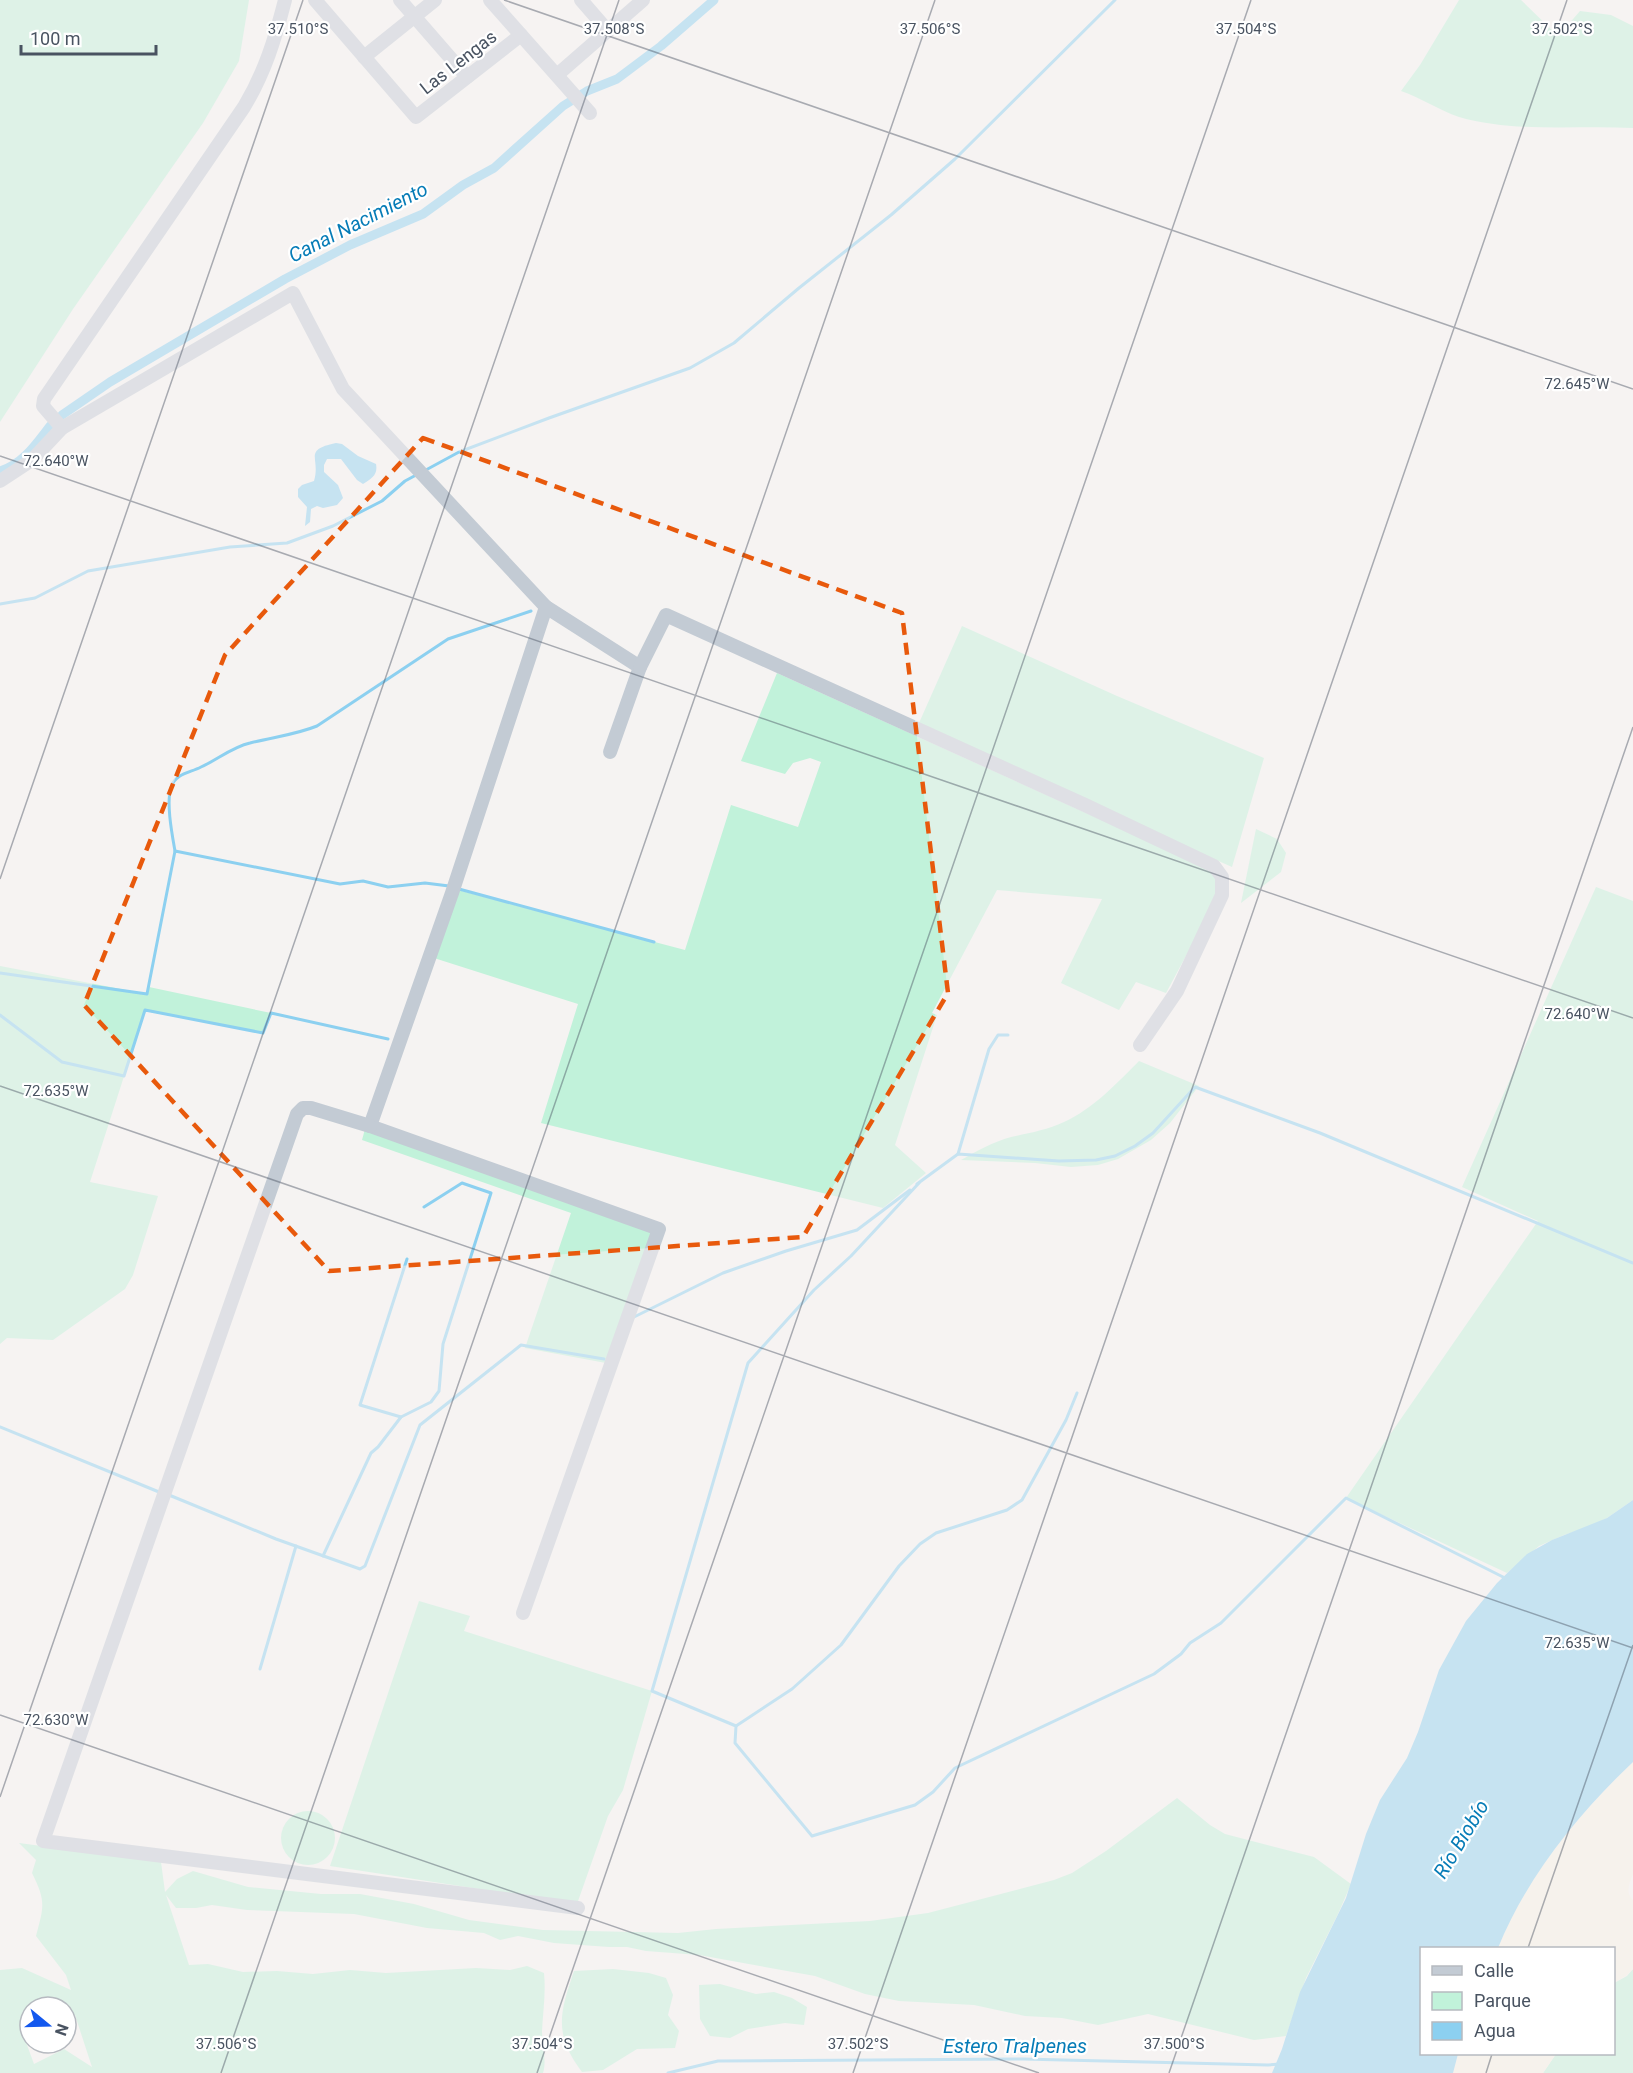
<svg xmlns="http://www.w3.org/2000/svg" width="1633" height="2073" font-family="Roboto,sans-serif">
  <rect width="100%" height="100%" fill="#f5f3f2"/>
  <!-- green -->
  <g fill="#c1f2da" fill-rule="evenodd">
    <path d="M0,0H249L239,61L203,123L73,309L0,422Z"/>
    <path d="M1459,0H1521L1556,34L1567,26L1580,11L1611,15L1633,26V128C1577,125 1514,133 1459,117C1439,110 1421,98 1401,91L1420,65Z"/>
    <path d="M962,626L1117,696L1264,758L1232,867L1081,800L919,723Z"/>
    <path d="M777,673L1210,869L1217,878L1216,900L1166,993L1136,982L1119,1010L1061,983L1102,899L997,890L932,1013L937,1015L895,1145L926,1173L883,1208L541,1123L578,1004L434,958L458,890L685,950L731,805L798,827L821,762L810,758L793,763L785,774L741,761Z"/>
    <path d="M1256,829L1277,839L1286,853L1281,872L1241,903Z"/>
    <path d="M1596,887L1633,901V1500L1607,1518L1592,1526L1564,1535L1539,1546L1507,1573L1346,1498L1538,1221L1462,1187Z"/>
    <path d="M0,966L147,994L149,987L271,1013L263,1033L145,1011L90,1182L158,1196L133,1275L125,1289L53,1340L7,1338L0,1344Z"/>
    <path d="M1139,1061L1199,1086L1170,1123L1151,1140L1118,1159L1098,1165L1071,1167L1035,1163L961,1160C977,1151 993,1142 1011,1137C1029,1133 1047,1130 1064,1122C1093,1109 1117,1083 1139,1061Z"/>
    <path d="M365,1129L654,1233L606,1363L525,1348L571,1213L362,1140Z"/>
    <path d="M419,1601L470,1616L464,1631L652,1691L623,1790L608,1816L577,1904L330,1866Z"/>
    <path d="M1177,1798L1210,1825L1225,1834L1314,1857L1351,1884L1338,1914L1306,1978L1286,2036L1254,2040L1148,2014L1098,2025L1062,2018L1025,2016L974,2005L899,2001L865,1994L815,1976L699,1955L646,1951L627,1947H609L554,1943L518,1936L500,1940L484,1933L427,1928L354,1914L247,1910L212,1905L196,1908H176L166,1895L189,1965L208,1964L243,1972L277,1971L313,1974L350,1970L386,1973L476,1968L510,1970L527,1966L544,1973C546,1993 543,2011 542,2031C542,2044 547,2061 543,2073H0V1970L22,1968L71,1990L66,1975L36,1936C44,1906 46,1901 32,1873L36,1860L19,1843L161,1862L165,1892L177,1879L193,1871L248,1887L321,1894H360L414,1904L469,1920L543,1930L678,1933L716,1929L870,1921L928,1913L1054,1880L1072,1873L1106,1851ZM30,2007H66V2015H75L92,2067L64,2049L34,2064L27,2045L24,2029L30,2024Z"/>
    <circle cx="308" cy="1838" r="27"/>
    <path d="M613,1969L649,1973L666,1978L673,1995L668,2015L679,2031L675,2048L637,2049L603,2070L582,2072C553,2033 560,2013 574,1971Z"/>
    <path d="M1633,1969V2073H1543L1556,2054H1614V1983L1627,1976Z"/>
    <path d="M720,1984L756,1994L774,1992L792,1998L807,2007L804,2025L785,2023L748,2029L730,2038L710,2036L700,2019L699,1985Z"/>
  </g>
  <!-- sand -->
  <g fill="#f5f2e4">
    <path d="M1633,1762V1874C1629,1884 1625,1892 1633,1900V1969L1627,1975L1614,1983V1948H1498C1527,1876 1577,1816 1633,1762Z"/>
    <path d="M1458,2054H1556L1543,2073H1453Z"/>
  </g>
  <!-- water -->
  <g fill="#8cd0f0">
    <path d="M336,443L342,444L358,456L376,464C378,475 372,478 363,484L357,480L341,459H327L324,465V472L338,485L343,498L337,505L323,508L317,506L311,509L310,522L305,526L307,507L298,497V489L302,485L314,481C321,458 302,450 336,443Z"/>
    <path d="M1633,1500V1762C1577,1815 1527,1877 1498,1948H1422V2054H1458L1453,2073H1272L1282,2049L1300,1992L1346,1898L1366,1834L1380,1800L1407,1758L1418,1732L1439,1670L1466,1621L1497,1583L1527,1554L1552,1540L1607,1518Z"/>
  </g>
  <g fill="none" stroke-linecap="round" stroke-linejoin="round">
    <!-- stream -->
    <g stroke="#8cd0f0" stroke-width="3">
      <path d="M424,471L459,452L549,418L690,368L734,343L799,288L891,215L955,159L1115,0"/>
      <path d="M0,604L35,598L88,571L230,547L287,543L333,526L382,501L405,481L418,474"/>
      <path d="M175,851C172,834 166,803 171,787C176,773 190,773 201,767C217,760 232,747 250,743C273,737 295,735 317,726L448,639L531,611"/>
      <path d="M459,889L654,942"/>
      <path d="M0,973L147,994L175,851L340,884L363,881L388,887L425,883L449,886"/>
      <path d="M0,1015L62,1062L124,1076L145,1010L263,1033L271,1013L388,1039"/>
      <path d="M958,1154L989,1049L998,1035H1008"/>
      <path d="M919,1183L851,1256L814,1290L748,1363L652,1691L736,1726L735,1743L812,1836L915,1805L933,1792L955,1768L1154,1674L1181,1654L1190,1643L1221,1623L1346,1498L1507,1579"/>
      <path d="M917,1184L958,1154L1059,1161L1096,1160L1115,1156L1135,1146L1153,1133L1195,1087L1320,1133L1633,1263"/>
      <path d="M632,1318L723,1273L786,1251L857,1230L910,1190"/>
      <path d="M401,1417L360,1405L407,1259"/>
      <path d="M0,1427L159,1492"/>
      <path d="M169,1495L276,1539L360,1569L365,1566L420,1425L521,1345L604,1359"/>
      <path d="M323,1556L371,1453L378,1447L401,1417L431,1402L439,1391L443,1344L491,1193L462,1183L424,1207"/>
      <path d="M260,1669L296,1546"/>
      <path d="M736,1726L792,1689L841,1645L899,1566L920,1544L936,1533L1007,1510L1022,1500L1066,1420L1077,1393"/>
      <path d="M668,2073L718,2061L1023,2059L1268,2065L1280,2064"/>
    </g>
    <!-- canal -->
    <g stroke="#8cd0f0" stroke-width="9">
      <path d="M62,415L110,382L285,279L350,245L423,214L463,185L494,168L563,106L587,91L617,79L661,46L714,0"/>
      <path d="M0,471C23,464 36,444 50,426"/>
    </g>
    <!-- minor -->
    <g stroke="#c3cbd4" stroke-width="14">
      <path d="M315,0L416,117L521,35"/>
      <path d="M400,0L467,77"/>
      <path d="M490,0L590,113"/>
      <path d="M581,0L608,31"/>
      <path d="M364,57L435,0"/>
      <path d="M557,75L643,0"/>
      <path d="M62,428L43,406L44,399L244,107C265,72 275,39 285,0"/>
      <path d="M0,481L32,460L62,428L293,293L343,389L546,607L452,893L370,1126L659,1229L523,1613"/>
      <path d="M546,607L640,667L610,752"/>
      <path d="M640,667L666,615L1085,805L1214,866L1222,877V895L1177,991L1140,1045"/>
      <path d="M370,1126L311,1108H303L297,1114L43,1841L578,1908"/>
    </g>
  </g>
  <!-- marked area -->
  <path d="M0 0H1633V2073H0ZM423,438L902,613L948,993L803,1237L329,1271L84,1005L225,655Z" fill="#f5f3f2" fill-opacity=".55" fill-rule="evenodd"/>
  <path fill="none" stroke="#e8590c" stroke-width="4.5" stroke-dasharray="12 8" stroke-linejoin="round" d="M423,438L902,613L948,993L803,1237L329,1271L84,1005L225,655Z"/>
  <!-- ticks -->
  <path fill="none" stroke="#495361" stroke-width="1.5" stroke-opacity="0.45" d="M504,0L1633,389M0,456L1633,1018M0,879L303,0M0,1086L1633,1648M0,1715L1039,2073M0,1797L619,0M1528,1948L1633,1645M221,2073L935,0M537,2073L1251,0M853,2073L1567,0M1169,2073L1633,727M1486,2073L1492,2054"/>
  <g text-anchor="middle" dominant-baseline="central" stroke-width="4.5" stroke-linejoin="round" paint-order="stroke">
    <!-- street labels -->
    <g font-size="18" fill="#495361" stroke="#fff">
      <text transform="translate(458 62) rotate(-38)">Las Lengas</text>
    </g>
    <!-- water labels -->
    <g font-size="20" font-style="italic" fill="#067cb7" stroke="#fff">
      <text transform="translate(358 222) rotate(-27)">Canal Nacimiento</text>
      <text transform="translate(1461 1839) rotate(-59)">Río Biobío</text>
      <text x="1015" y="2046">Estero Tralpenes</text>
    </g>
  </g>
  <g font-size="15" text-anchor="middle" fill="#495361" stroke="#fff" stroke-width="4.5" stroke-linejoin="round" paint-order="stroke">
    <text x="298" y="34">37.510°S</text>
    <text x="1562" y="34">37.502°S</text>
    <text x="614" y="34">37.508°S</text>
    <text x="930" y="34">37.506°S</text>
    <text x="1246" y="34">37.504°S</text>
    <text x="1577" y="389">72.645°W</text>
    <text x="56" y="466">72.640°W</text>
    <text x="1577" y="1019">72.640°W</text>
    <text x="56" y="1096">72.635°W</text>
    <text x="1577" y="1648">72.635°W</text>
    <text x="56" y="1725">72.630°W</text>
    <text x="226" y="2049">37.506°S</text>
    <text x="542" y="2049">37.504°S</text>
    <text x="858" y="2049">37.502°S</text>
    <text x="1174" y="2049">37.500°S</text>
  </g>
  <!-- legend -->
  <rect x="1420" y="1947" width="195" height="108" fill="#ffffff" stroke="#b6bac0" stroke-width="1.5"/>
  <rect x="1432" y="1966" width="30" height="9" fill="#c3cbd4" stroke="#b6bac0" stroke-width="1.5"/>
  <text x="1474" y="1977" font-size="18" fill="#495361">Calle</text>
  <rect x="1432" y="1992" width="30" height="18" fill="#c1f2da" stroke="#b6bac0" stroke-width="1.5"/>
  <text x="1474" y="2007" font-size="18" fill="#495361">Parque</text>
  <rect x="1432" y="2022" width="30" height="18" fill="#8cd0f0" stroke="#b6bac0" stroke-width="1.5"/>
  <text x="1474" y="2037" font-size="18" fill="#495361">Agua</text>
  <!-- north arrow -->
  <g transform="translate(48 2025) rotate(109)"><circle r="28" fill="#ffffff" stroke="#b6bac0" stroke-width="1.5"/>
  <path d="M0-4.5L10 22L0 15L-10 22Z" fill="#1358ee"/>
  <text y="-9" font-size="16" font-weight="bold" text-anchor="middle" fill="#495361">N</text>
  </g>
  <!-- scale -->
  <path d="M21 45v9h135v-9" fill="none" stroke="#495361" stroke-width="3"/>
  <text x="30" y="45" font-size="18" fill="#495361" stroke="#ffffff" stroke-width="4.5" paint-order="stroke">100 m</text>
</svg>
